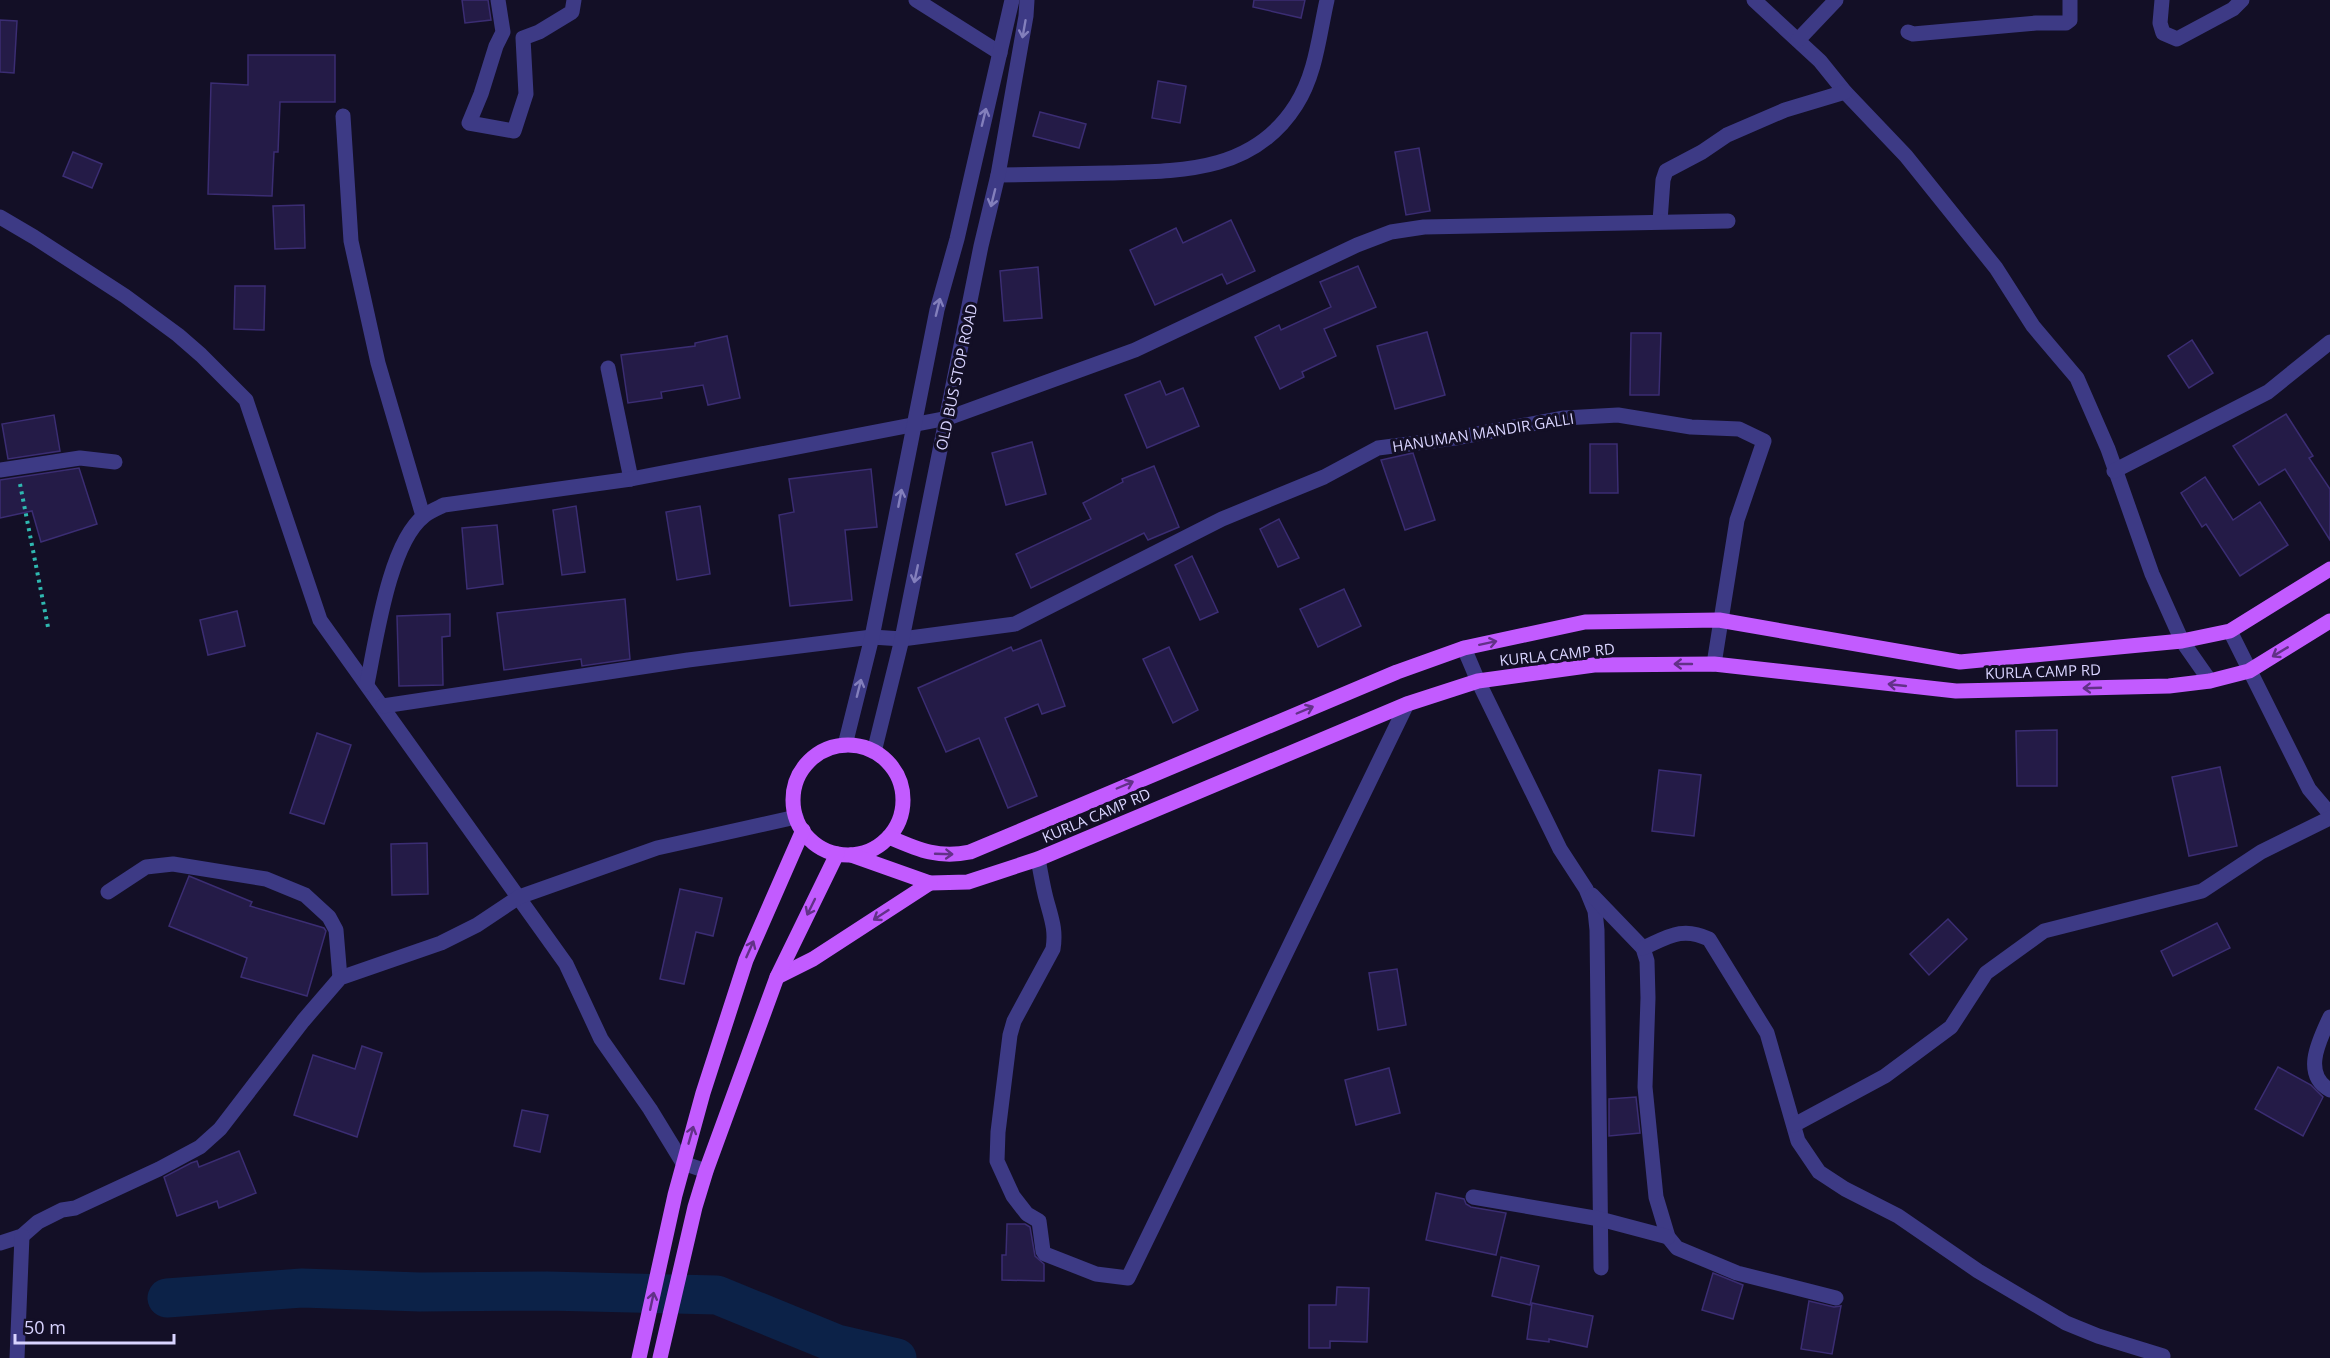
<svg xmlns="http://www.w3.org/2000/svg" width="2330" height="1358" font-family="'Open Sans',sans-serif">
  <rect width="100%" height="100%" fill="#130f26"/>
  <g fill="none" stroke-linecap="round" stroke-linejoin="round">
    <!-- river -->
    <path stroke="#0c2248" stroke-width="39" d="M167,1298L302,1288L420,1292L547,1291L717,1295L837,1344L897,1358"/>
  </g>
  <!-- building -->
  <g fill="#241b47" stroke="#3b2d73" stroke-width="1.5">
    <path d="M462,0H488L491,20L465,23Z"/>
    <path d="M1254,0H1305L1301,18L1253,7Z"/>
    <path d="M0,20L17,21L14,73L0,72Z"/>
    <path d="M248,55H335V102H280L278,152H274L272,196L208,194L211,83L248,85Z"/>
    <path d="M1158,81L1186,86L1180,123L1152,118Z"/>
    <path d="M1040,112L1086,124L1079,148L1033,136Z"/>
    <path d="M1419,148L1430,211L1406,215L1395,152Z"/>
    <path d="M73,152L102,164L92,188L63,176Z"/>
    <path d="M304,205L305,248L275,249L273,206Z"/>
    <path d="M1231,220L1255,271L1227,284L1222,274L1155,305L1130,250L1176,228L1183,243Z"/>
    <path d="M1358,266L1376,307L1324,329L1336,356L1302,372L1304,377L1280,389L1255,337L1279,325L1281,330L1331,307L1320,282Z"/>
    <path d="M1038,267L1042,318L1004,321L1000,271Z"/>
    <path d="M235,286H265L264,330L234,329Z"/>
    <path d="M1427,332L1445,395L1395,409L1377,346Z"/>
    <path d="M1631,333H1661L1659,395H1630Z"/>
    <path d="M727,336L740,398L708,405L703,385L661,392L662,398L628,403L621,355L695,346V343Z"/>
    <path d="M2192,340L2213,373L2189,388L2168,356Z"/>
    <path d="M1160,381L1166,395L1183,388L1199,426L1147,448L1125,395Z"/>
    <path d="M2286,414L2313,456L2309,458L2330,489V540L2285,469L2259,485L2233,446Z"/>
    <path d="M54,415L60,451L8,459L2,424Z"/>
    <path d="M1032,442L1046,494L1006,505L992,453Z"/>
    <path d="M1590,444H1617L1618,493H1590Z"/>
    <path d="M1413,453L1435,520L1405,530L1381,460Z"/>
    <path d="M1154,466L1179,527L1148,540L1144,533L1031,588L1016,554L1091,519L1083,503L1123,482L1122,479Z"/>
    <path d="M79,468L97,524L41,542L32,511L0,518V480Z"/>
    <path d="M871,469L877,527L845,530L852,600L790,606L779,515L794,512L789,479Z"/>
    <path d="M2205,477L2233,520L2260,502L2288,545L2240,576L2206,524L2202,527L2181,493Z"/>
    <path d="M576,506L585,572L562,575L553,510Z"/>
    <path d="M700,506L710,574L677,580L666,512Z"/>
    <path d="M1279,519L1299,558L1278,567L1260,529Z"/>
    <path d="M497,525L503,584L467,589L462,528Z"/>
    <path d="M1192,556L1218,612L1200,620L1175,565Z"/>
    <path d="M1344,589L1361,626L1318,647L1300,609Z"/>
    <path d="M625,599L630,659L582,666L581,659L504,670L497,613Z"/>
    <path d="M237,611L245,646L208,655L200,620Z"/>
    <path d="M450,614V636L442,637L443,685L399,686L397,616Z"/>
    <path d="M1041,640L1065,706L1042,714L1038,704L1005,718L1037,796L1008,808L979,738L946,752L918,688L1011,647L1013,651Z"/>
    <path d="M1169,647L1198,710L1173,723L1143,659Z"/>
    <path d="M2057,730V786H2017L2016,731Z"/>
    <path d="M317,733L351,745L324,824L290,813Z"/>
    <path d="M2220,767L2237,846L2189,856L2172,777Z"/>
    <path d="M1659,770L1701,775L1694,836L1652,831Z"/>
    <path d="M427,843L428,894L392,895L391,844Z"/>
    <path d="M189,876L252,902L250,906L324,928L326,931L307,996L241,977L247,958L169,926Z"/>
    <path d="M680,889L722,898L713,936L696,932L684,984L660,979Z"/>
    <path d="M1948,919L1967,939L1929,975L1910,954Z"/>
    <path d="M2217,923L2230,948L2173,976L2161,951Z"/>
    <path d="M1397,969L1406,1025L1378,1030L1369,973Z"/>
    <path d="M362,1046L382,1053L357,1137L294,1115L313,1055L355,1069Z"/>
    <path d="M2278,1067L2311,1085L2323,1097L2303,1136L2255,1109Z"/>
    <path d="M1389,1068L1400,1113L1356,1125L1345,1080Z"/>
    <path d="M1636,1097L1640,1133L1609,1136V1099Z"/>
    <path d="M522,1110L548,1115L540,1152L514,1146Z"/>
    <path d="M239,1151L256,1193L219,1208L217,1201L177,1216L164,1177L191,1163L197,1161L199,1167Z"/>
    <path d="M1436,1193L1464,1199L1466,1204L1471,1207L1506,1213L1496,1255L1426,1240Z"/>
    <path d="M1007,1224H1025L1030,1227L1035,1256L1044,1264V1281L1002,1280V1255H1006Z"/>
    <path d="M1501,1257L1539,1266L1530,1305L1492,1296Z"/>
    <path d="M1713,1273L1743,1285L1733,1319L1702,1310Z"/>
    <path d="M1337,1287L1369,1288L1367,1342L1330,1341V1348H1309V1305H1336Z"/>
    <path d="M1809,1301L1834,1307L1841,1306L1832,1354L1801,1349Z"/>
    <path d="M1532,1303L1593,1316L1587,1347L1549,1339V1342L1527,1339Z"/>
  </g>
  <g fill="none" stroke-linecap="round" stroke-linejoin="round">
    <!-- path -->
    <path stroke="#2fb8b0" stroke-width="4" stroke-dasharray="3 4.5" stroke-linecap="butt" d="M20,484L48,627"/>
    <!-- minor -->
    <g stroke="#3d3a85" stroke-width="15">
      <path d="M498,0L503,32L496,46L481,94L469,123L514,131L526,94L523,38L539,32L572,12L574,0"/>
      <path d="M916,0L1000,53"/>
      <path d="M1754,0L1820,61L1845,92L1906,156L1996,268L2033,326L2077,378L2108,449L2152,574L2182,641L2210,681"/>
      <path d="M2162,0L2160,23L2163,33L2177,39L2233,9L2242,0"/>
      <path d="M1908,32L1913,34L2036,23H2066L2070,20V0"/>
      <path d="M1798,40L1836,0"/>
      <path d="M343,116L351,241L378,363L423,516"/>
      <path d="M998,175C1035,174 1072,174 1108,173C1180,171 1253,173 1296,105C1316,74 1319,35 1327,0"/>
      <path d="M0,217L34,237L125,296L178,335L201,355L246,400L320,620L566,964L601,1039L650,1109L683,1163L706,1171"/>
      <path d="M1660,221L1663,180L1666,171L1702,152L1727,135L1785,110L1845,92"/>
      <path d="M608,368L631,479"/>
      <path d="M0,470L80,458L115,462"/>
      <path d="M2114,471L2268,392L2330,342"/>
      <path d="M2230,631L2309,789L2330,814"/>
      <path d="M1464,648L1478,681L1560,849L1586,889L1595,911L1597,930L1601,1268"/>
      <path d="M367,684C376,641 389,543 424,516C430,511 438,508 444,505L631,479L948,418L1135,350L1357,245L1391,232L1424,227L1728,221"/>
      <path d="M383,706L688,660L872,637L902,639L1015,624L1222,519L1324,477L1378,448L1455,438L1564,418L1618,415L1691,427L1739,429L1764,441L1737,520L1714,664"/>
      <path d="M845,745L872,637L937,310L957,239L1012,0"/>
      <path d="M874,752L902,639L981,246L998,175L1026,16L1027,0"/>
      <path d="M1038,859C1041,874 1043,888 1047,902C1052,920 1056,931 1053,949L1014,1021L1010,1035L998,1132L997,1161L1013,1196L1027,1214L1039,1221L1043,1251L1045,1254L1096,1274L1128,1278L1407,704"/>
      <path d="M108,892L146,867L173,864L266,879L305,895L329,917L336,930L340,978"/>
      <path d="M1592,895L1643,948L1647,961L1648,998L1645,1087L1656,1197L1668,1237L1677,1248L1737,1273L1836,1298"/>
      <path d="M1643,948C1668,937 1682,926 1709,939L1767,1033L1798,1141L1819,1172L1845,1189L1898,1216L1978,1271L2066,1323L2098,1336L2163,1356"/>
      <path d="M2330,1017C2320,1039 2301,1074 2330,1090"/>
      <path d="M1794,1125L1885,1076L1951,1027L1986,973L2044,931L2202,891L2261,852L2330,818"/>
      <path d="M1473,1197L1600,1219L1668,1237"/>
      <path d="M0,1243L22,1236L38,1222L62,1210L75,1208L159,1169L200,1147L220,1129L303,1021L340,978L441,943L477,925L519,897L657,848L796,817"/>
      <path d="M17,1358L22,1236"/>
    </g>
    <!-- major -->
    <g stroke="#c25bff" stroke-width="15">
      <circle cx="848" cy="800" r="55"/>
      <path d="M889,837C917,849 938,859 970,852L1397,672L1464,648L1585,622L1719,620L1960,662L2182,641L2230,631L2330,569"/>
      <path d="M851,855L930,883L968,882L1038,859L1407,704L1478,681L1594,665L1714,664L1956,691L2169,686L2210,681L2249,671L2330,621"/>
      <path d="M777,977L813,959L930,883"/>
      <path d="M639,1358L675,1195L703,1093L746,960L803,830"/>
      <path d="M660,1358L695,1207L706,1171L777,977L837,854"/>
    </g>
  </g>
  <!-- one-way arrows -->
  <defs><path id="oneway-shaft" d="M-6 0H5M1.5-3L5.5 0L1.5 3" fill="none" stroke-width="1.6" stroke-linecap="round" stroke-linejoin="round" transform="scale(1.5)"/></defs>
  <g stroke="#837fbc">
    <use href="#oneway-shaft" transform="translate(1024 29) rotate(100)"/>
    <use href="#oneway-shaft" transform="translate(984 117) rotate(-76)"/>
    <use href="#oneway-shaft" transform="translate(993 198) rotate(104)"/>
    <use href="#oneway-shaft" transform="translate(938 307) rotate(-76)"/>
    <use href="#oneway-shaft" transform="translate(900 498) rotate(-79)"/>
    <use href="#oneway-shaft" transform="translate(916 574) rotate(102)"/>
    <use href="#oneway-shaft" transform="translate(859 688) rotate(-76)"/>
  </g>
  <g stroke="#623188">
    <use href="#oneway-shaft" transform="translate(1488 643) rotate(-12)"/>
    <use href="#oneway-shaft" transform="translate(2280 652) rotate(149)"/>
    <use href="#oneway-shaft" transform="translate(1683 664) rotate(180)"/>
    <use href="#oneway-shaft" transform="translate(1897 685) rotate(-174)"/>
    <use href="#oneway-shaft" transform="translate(2092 688) rotate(178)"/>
    <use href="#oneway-shaft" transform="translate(1305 710) rotate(-23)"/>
    <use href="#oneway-shaft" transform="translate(1125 785) rotate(-23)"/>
    <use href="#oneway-shaft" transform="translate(944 854) rotate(2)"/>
    <use href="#oneway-shaft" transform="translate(811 907) rotate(116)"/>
    <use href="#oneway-shaft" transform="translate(881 915) rotate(147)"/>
    <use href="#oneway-shaft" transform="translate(750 949) rotate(-66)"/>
    <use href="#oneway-shaft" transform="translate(691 1135) rotate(-74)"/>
    <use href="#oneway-shaft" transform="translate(652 1301) rotate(-78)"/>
  </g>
  <g text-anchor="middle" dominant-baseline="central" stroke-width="6" stroke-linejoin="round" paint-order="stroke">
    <!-- street labels -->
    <g font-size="15" fill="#d9d4ff" stroke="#130f26">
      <text transform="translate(956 377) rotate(-78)">OLD BUS STOP ROAD</text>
      <text transform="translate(1483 432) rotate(-9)">HANUMAN MANDIR GALLI</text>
      <text transform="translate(1557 654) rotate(-6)">KURLA CAMP RD</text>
      <text transform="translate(2043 671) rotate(-2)">KURLA CAMP RD</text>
      <text transform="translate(1096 815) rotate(-23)">KURLA CAMP RD</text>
    </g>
  </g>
  <!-- scale -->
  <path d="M15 1334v9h159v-9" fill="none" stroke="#d9d4ff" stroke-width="3"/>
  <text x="24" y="1334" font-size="18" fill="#d9d4ff" stroke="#130f26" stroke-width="4.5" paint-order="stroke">50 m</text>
</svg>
